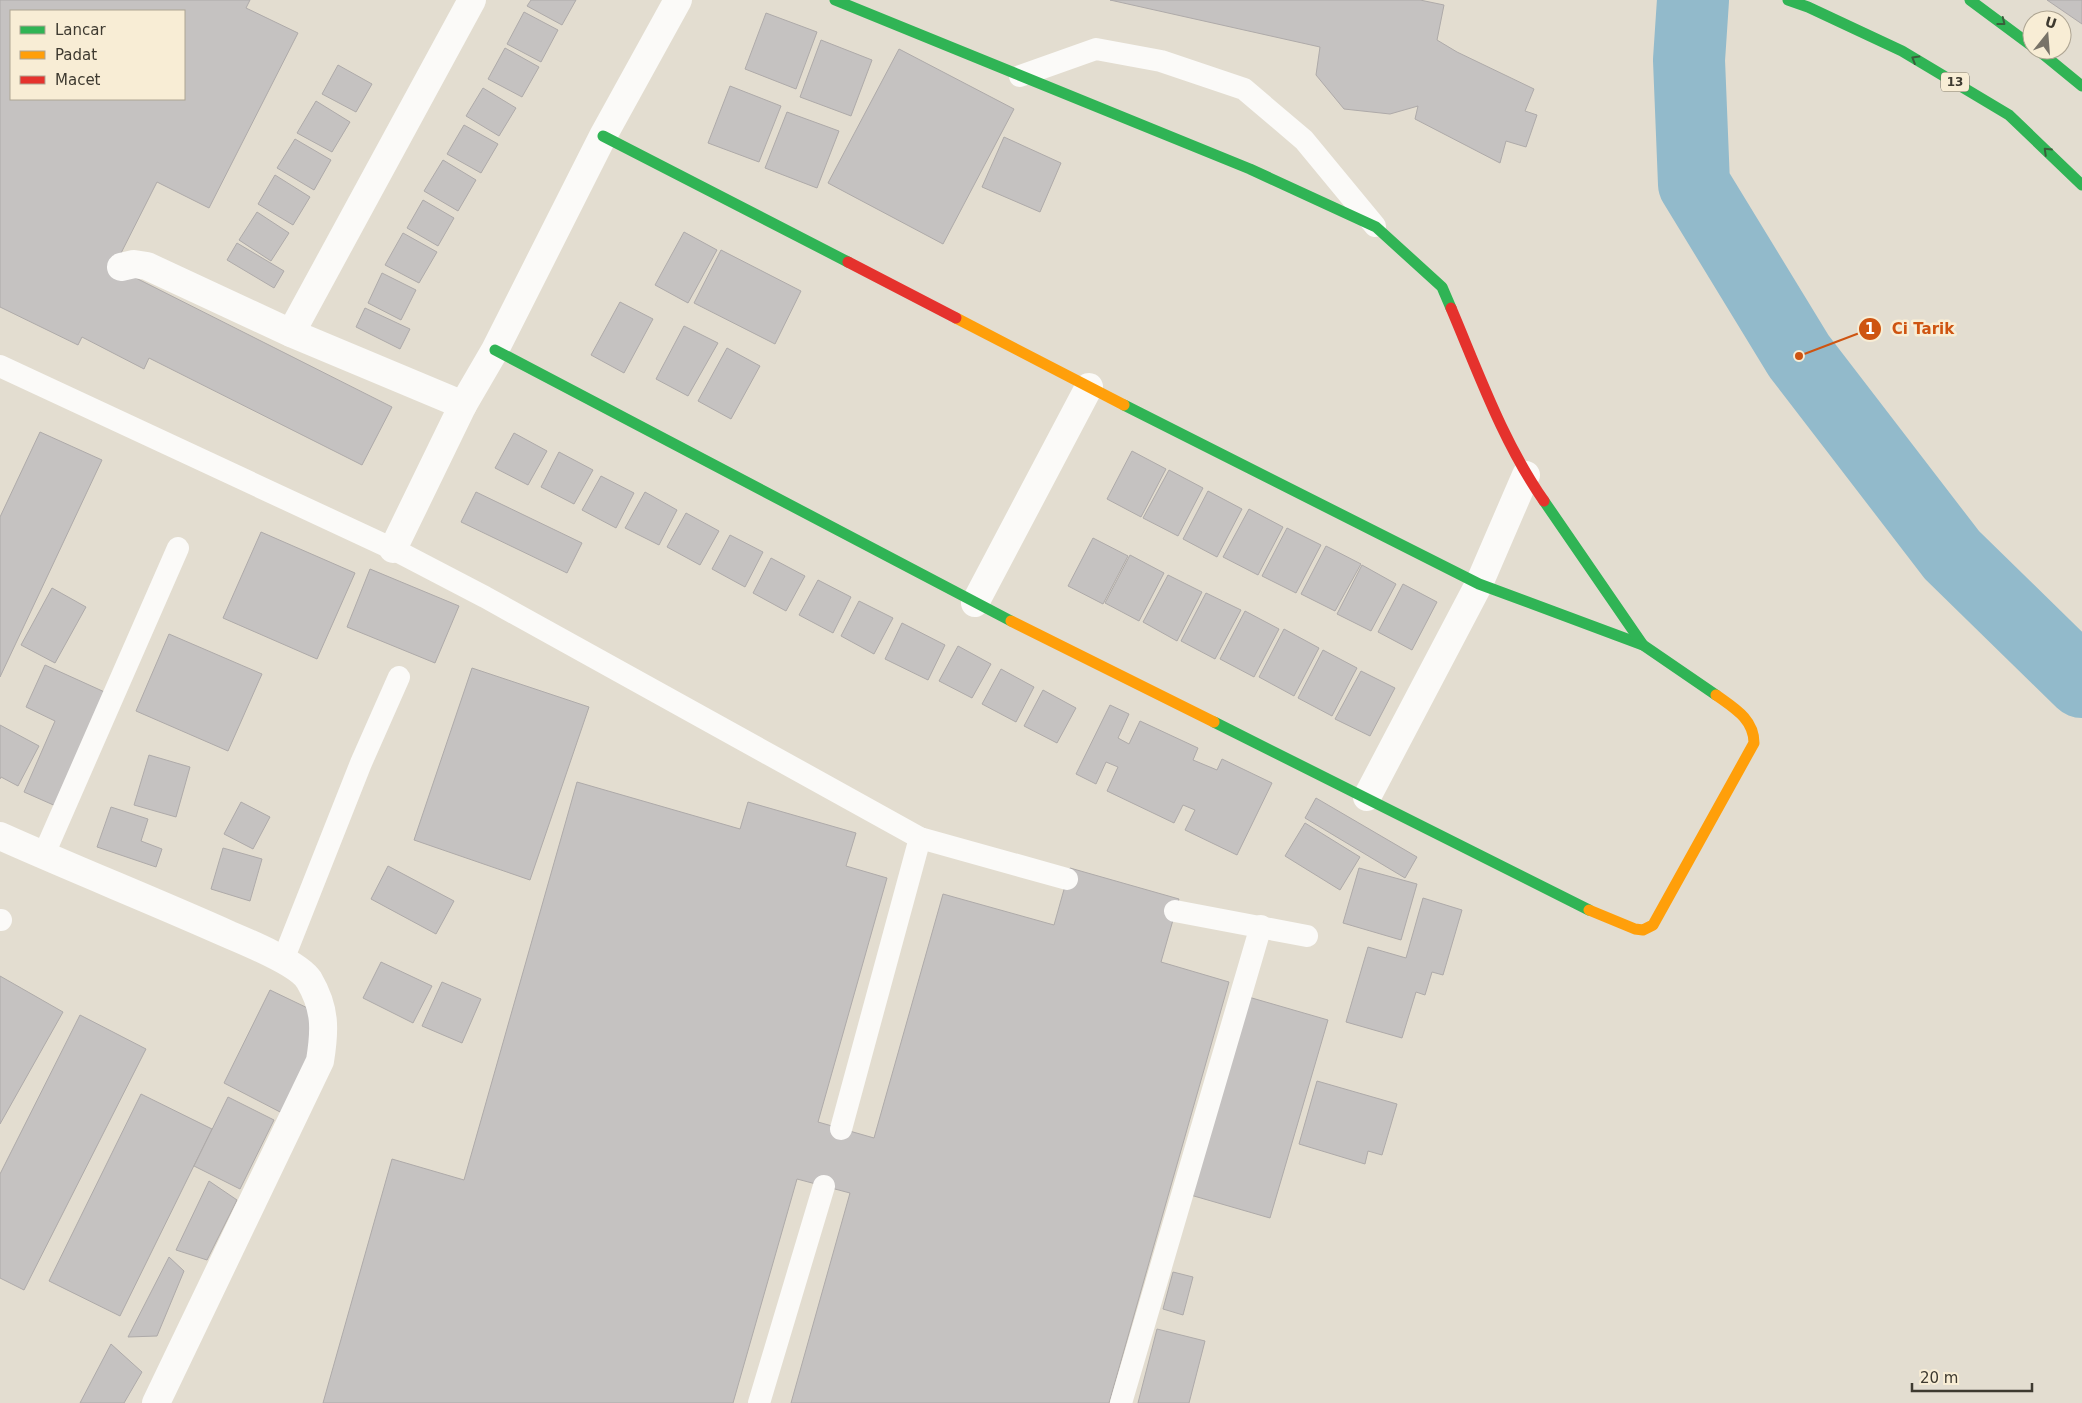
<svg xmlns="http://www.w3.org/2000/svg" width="2082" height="1403" font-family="'DejaVu Sans',sans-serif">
  <rect width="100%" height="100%" fill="#e3ddd0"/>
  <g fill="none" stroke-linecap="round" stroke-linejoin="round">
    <!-- river -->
    <path stroke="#92bacb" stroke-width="72" d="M1693,0L1689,60L1694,184L1799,356L1952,555L2082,682"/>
  </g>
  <!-- building -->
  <g fill="#c5c2c1" stroke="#aeaaa9" fill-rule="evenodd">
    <path d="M0,0H250L246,8L298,33L209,208L157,182L114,267L392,407L362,465L149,358L144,369L82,337L78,345L0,307ZM11,11H184V99H11Z"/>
    <path d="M531,0H576L562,25L527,6Z"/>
    <path d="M1110,0H1420L1444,5L1437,40L1457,52L1534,89L1525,111L1537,115L1526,147L1506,141L1500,163L1415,119L1418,106L1390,114L1344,109L1316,75L1320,47Z"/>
    <path d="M2047,0H2082V24Z"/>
    <path d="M524,12L558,30L541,62L507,44Z"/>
    <path d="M766,13L817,32L796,89L745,69Z"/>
    <path d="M821,40L872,60L851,116L800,97Z"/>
    <path d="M505,48L539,67L522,97L488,79Z"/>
    <path d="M899,49L1014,109L943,244L828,183Z"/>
    <path d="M338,65L372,84L356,112L322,94Z"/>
    <path d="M730,86L781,106L759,162L708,143Z"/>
    <path d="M483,88L516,108L499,136L466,116Z"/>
    <path d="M316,101L350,122L332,152L297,133Z"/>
    <path d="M787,112L839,131L817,188L765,168Z"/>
    <path d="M464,125L498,144L481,173L447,154Z"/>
    <path d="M1004,137L1061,163L1040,212L982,187Z"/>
    <path d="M295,139L331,160L314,190L277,168Z"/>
    <path d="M443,160L476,180L458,211L424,191Z"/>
    <path d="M275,175L310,197L293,225L258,204Z"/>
    <path d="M423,200L454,218L438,246L407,228Z"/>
    <path d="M257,212L289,233L271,261L239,240Z"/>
    <path d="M684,232L717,250L688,303L655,285Z"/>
    <path d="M403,233L437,252L419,283L385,265Z"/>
    <path d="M237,243L284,271L274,288L227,260Z"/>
    <path d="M721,250L801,291L775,344L694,303Z"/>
    <path d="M382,273L416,290L401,320L368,303Z"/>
    <path d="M620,302L653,319L624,373L591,355Z"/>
    <path d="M365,308L410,329L400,349L356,327Z"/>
    <path d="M684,326L718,343L688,396L656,379Z"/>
    <path d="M727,348L760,366L731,419L698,401Z"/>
    <path d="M40,432L102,460L0,677V517Z"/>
    <path d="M514,433L547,451L528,485L495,468Z"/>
    <path d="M1132,451L1166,469L1141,517L1107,499Z"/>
    <path d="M559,452L593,470L574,504L541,487Z"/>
    <path d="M1169,470L1203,488L1178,536L1143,518Z"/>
    <path d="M601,476L634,493L616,528L582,510Z"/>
    <path d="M1208,491L1242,509L1217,557L1183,539Z"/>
    <path d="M476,492L582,543L567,573L461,522Z"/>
    <path d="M645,492L677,510L659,545L625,528Z"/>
    <path d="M1249,509L1283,527L1258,575L1223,557Z"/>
    <path d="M686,513L719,531L700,565L667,547Z"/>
    <path d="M1287,528L1321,545L1296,593L1262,576Z"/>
    <path d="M261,532L355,573L317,659L223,618Z"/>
    <path d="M730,535L763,552L745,587L712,569Z"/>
    <path d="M1093,538L1128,556L1103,604L1068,586Z"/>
    <path d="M1326,546L1361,564L1335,611L1301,594Z"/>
    <path d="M1130,555L1164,573L1139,621L1105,603Z"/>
    <path d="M771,558L805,576L786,611L753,593Z"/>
    <path d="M1362,565L1396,584L1371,631L1337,614Z"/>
    <path d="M370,569L459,606L435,663L347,627Z"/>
    <path d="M1168,575L1202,592L1177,641L1143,622Z"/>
    <path d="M818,580L851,597L833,633L799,615Z"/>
    <path d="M1403,584L1437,602L1412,650L1378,632Z"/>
    <path d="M52,588L86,607L55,663L21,645Z"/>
    <path d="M1206,593L1241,610L1215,659L1181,641Z"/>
    <path d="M859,601L893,618L874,654L841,636Z"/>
    <path d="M1245,611L1279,629L1254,677L1220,659Z"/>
    <path d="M902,623L945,645L928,680L885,659Z"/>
    <path d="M1284,629L1319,648L1294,696L1259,677Z"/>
    <path d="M169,634L262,674L228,751L136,711Z"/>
    <path d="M958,646L991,664L972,698L939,681Z"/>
    <path d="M1323,650L1357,668L1332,716L1298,698Z"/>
    <path d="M45,665L109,694L58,807L24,792L55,721L26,707Z"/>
    <path d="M472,668L589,707L530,880L414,840Z"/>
    <path d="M1001,669L1034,687L1016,722L982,704Z"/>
    <path d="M1361,671L1395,688L1370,736L1335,719Z"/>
    <path d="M1043,690L1076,708L1057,743L1024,726Z"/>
    <path d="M1110,705L1129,714L1118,738L1129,744L1140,721L1198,748L1193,760L1217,770L1222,759L1272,783L1237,855L1185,830L1195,810L1183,805L1174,823L1107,791L1118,767L1106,762L1096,784L1076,774Z"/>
    <path d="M0,725L39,746L18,786L1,777L0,779Z"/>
    <path d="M149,755L190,767L176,817L134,805Z"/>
    <path d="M577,782L740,829L748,802L856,833L846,866L887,878L818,1122L874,1138L943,894L1054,925L1070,868L1179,899L1161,962L1229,982L1109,1403H791L850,1193L797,1179L733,1403H323L392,1159L464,1180Z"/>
    <path d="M1316,798L1417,857L1405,878L1305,818Z"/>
    <path d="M241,802L270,817L253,849L224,834Z"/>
    <path d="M111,807L148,819L141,841L162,849L156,867L97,847Z"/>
    <path d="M1305,823L1360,857L1340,890L1285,856Z"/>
    <path d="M223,848L262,859L250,901L211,889Z"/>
    <path d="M388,866L454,901L436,934L371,899Z"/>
    <path d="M1359,868L1417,884L1401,940L1343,923Z"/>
    <path d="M1423,898L1462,910L1443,975L1432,972L1425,995L1416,992L1402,1038L1346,1022L1368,947L1406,958Z"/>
    <path d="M381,962L432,986L413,1023L363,998Z"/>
    <path d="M0,976L63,1012L0,1124Z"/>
    <path d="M442,982L481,999L462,1043L422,1026Z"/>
    <path d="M270,990L318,1013L314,1054L284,1114L224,1083Z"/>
    <path d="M1245,996L1328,1020L1270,1218L1187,1194Z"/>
    <path d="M80,1015L146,1049L24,1290L0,1278V1174Z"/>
    <path d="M1317,1081L1397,1104L1382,1155L1368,1151L1365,1164L1299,1144Z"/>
    <path d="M141,1094L212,1129L120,1316L49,1281Z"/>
    <path d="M228,1097L274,1120L240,1189L194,1166Z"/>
    <path d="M209,1181L237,1200L207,1260L176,1250Z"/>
    <path d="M169,1257L184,1271L157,1336L128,1337Z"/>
    <path d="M1173,1272L1193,1277L1183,1315L1163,1309Z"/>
    <path d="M1157,1329L1205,1341L1189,1403H1138Z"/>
    <path d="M111,1344L142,1372L124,1403H80Z"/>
  </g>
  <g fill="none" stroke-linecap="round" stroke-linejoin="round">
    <!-- lane -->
    <g stroke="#fbfaf8" stroke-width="22">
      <path d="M1020,76L1096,49L1161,61L1244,89L1304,140L1375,226"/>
      <path d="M0,366L393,549L485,597L920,838L1067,879"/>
      <path d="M44,854L178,548"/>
      <path d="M1175,911L1307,936"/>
      <path d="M0,920H1"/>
      <path d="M283,960L361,763L399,677"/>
      <path d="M841,1129L920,838"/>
      <path d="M759,1403L824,1186"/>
      <path d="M1121,1403L1261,926"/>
    </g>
    <!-- street -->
    <g stroke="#fbfaf8" stroke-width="28">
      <path d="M121,267L134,264L147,266L291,333L463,405"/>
      <path d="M291,333L472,0"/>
      <path d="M393,549L463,405L495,350L603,136L678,0"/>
      <path d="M975,603L1089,387"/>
      <path d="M1367,797L1479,584L1526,475"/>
      <path d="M0,836C76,870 154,901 230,935C249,943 299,964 309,980C326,1009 325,1030 320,1061L156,1403"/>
    </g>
    <!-- fast -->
    <g stroke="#30b455" stroke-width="11">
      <path d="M835,0L1250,169L1376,227L1442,287L1451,308"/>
      <path d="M1788,0L1808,7L1902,51L2009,115L2082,185"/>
      <path d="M1970,0L2032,46"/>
      <path d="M2038,50L2082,86"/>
      <path d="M603,136L848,262"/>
      <path d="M495,350L1011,621"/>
      <path d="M1124,405L1479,584L1643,645L1716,695"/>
      <path d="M1544,501L1643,645"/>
      <path d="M1214,722L1589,910"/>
    </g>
    <!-- slow -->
    <g stroke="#ff9f0a" stroke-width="11">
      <path d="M956,318L1124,405"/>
      <path d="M1011,621L1214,722"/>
      <path d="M1589,910L1635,929L1643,930L1653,925L1754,743C1754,719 1734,708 1716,695"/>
    </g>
    <!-- jam -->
    <g stroke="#e5322d" stroke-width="11">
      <path d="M848,262L956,318"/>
      <path d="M1451,308C1479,374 1503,442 1544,501"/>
    </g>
  </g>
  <!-- one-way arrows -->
  <defs><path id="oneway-chevron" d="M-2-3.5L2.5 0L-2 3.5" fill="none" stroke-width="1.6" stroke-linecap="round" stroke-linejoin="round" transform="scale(1.25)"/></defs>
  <g stroke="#3a5f3b">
    <use href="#oneway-chevron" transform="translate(2002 22) rotate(38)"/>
    <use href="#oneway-chevron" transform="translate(1915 59) rotate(-149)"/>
    <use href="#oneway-chevron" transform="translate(2047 151) rotate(-136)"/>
  </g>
  <g text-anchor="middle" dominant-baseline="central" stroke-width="5" stroke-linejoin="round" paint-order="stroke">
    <!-- shield labels -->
    <rect fill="#f8edd5" stroke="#767062" stroke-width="1" x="1941" y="72.5" width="28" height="19" rx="4"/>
    <g font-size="12" font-weight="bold" fill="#3e3a30">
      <text x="1955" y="82">13</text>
    </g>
  </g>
  <!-- callouts -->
  <path fill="none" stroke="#ce5411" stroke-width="2" d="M1799 356L1870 329"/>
  <g fill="#ce5411" stroke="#f8edd5" stroke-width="2">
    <circle cx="1799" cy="356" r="5"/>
    <circle cx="1870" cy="329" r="12"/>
  </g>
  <g font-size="15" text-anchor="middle" font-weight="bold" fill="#fff">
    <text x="1870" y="334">1</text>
  </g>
  <g font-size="15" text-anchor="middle" font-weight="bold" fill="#ce5411" stroke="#f8edd5" stroke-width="5" stroke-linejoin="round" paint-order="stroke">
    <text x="1923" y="334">Ci Tarik</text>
  </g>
  <!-- legend -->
  <rect x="10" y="10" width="175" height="90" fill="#f8edd5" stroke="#aea593"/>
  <rect x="20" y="26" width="25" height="8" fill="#30b455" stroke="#aea593"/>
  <text x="55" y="35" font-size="15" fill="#3e3a30">Lancar</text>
  <rect x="20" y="51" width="25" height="8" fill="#ff9f0a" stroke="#aea593"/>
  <text x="55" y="60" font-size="15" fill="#3e3a30">Padat</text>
  <rect x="20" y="76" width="25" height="8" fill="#e5322d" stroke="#aea593"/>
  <text x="55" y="85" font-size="15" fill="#3e3a30">Macet</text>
  <!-- north arrow -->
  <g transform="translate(2047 35) rotate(17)"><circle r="24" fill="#f8edd5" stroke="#aea593"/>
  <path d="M0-4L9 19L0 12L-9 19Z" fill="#787368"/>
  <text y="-8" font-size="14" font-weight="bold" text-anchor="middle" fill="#3e3a30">U</text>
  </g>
  <!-- scale -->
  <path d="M1912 1383v8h120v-8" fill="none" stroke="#3e3a30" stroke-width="2.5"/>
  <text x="1920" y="1383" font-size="15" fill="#3e3a30" stroke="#f8edd5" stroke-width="4" paint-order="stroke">20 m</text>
</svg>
